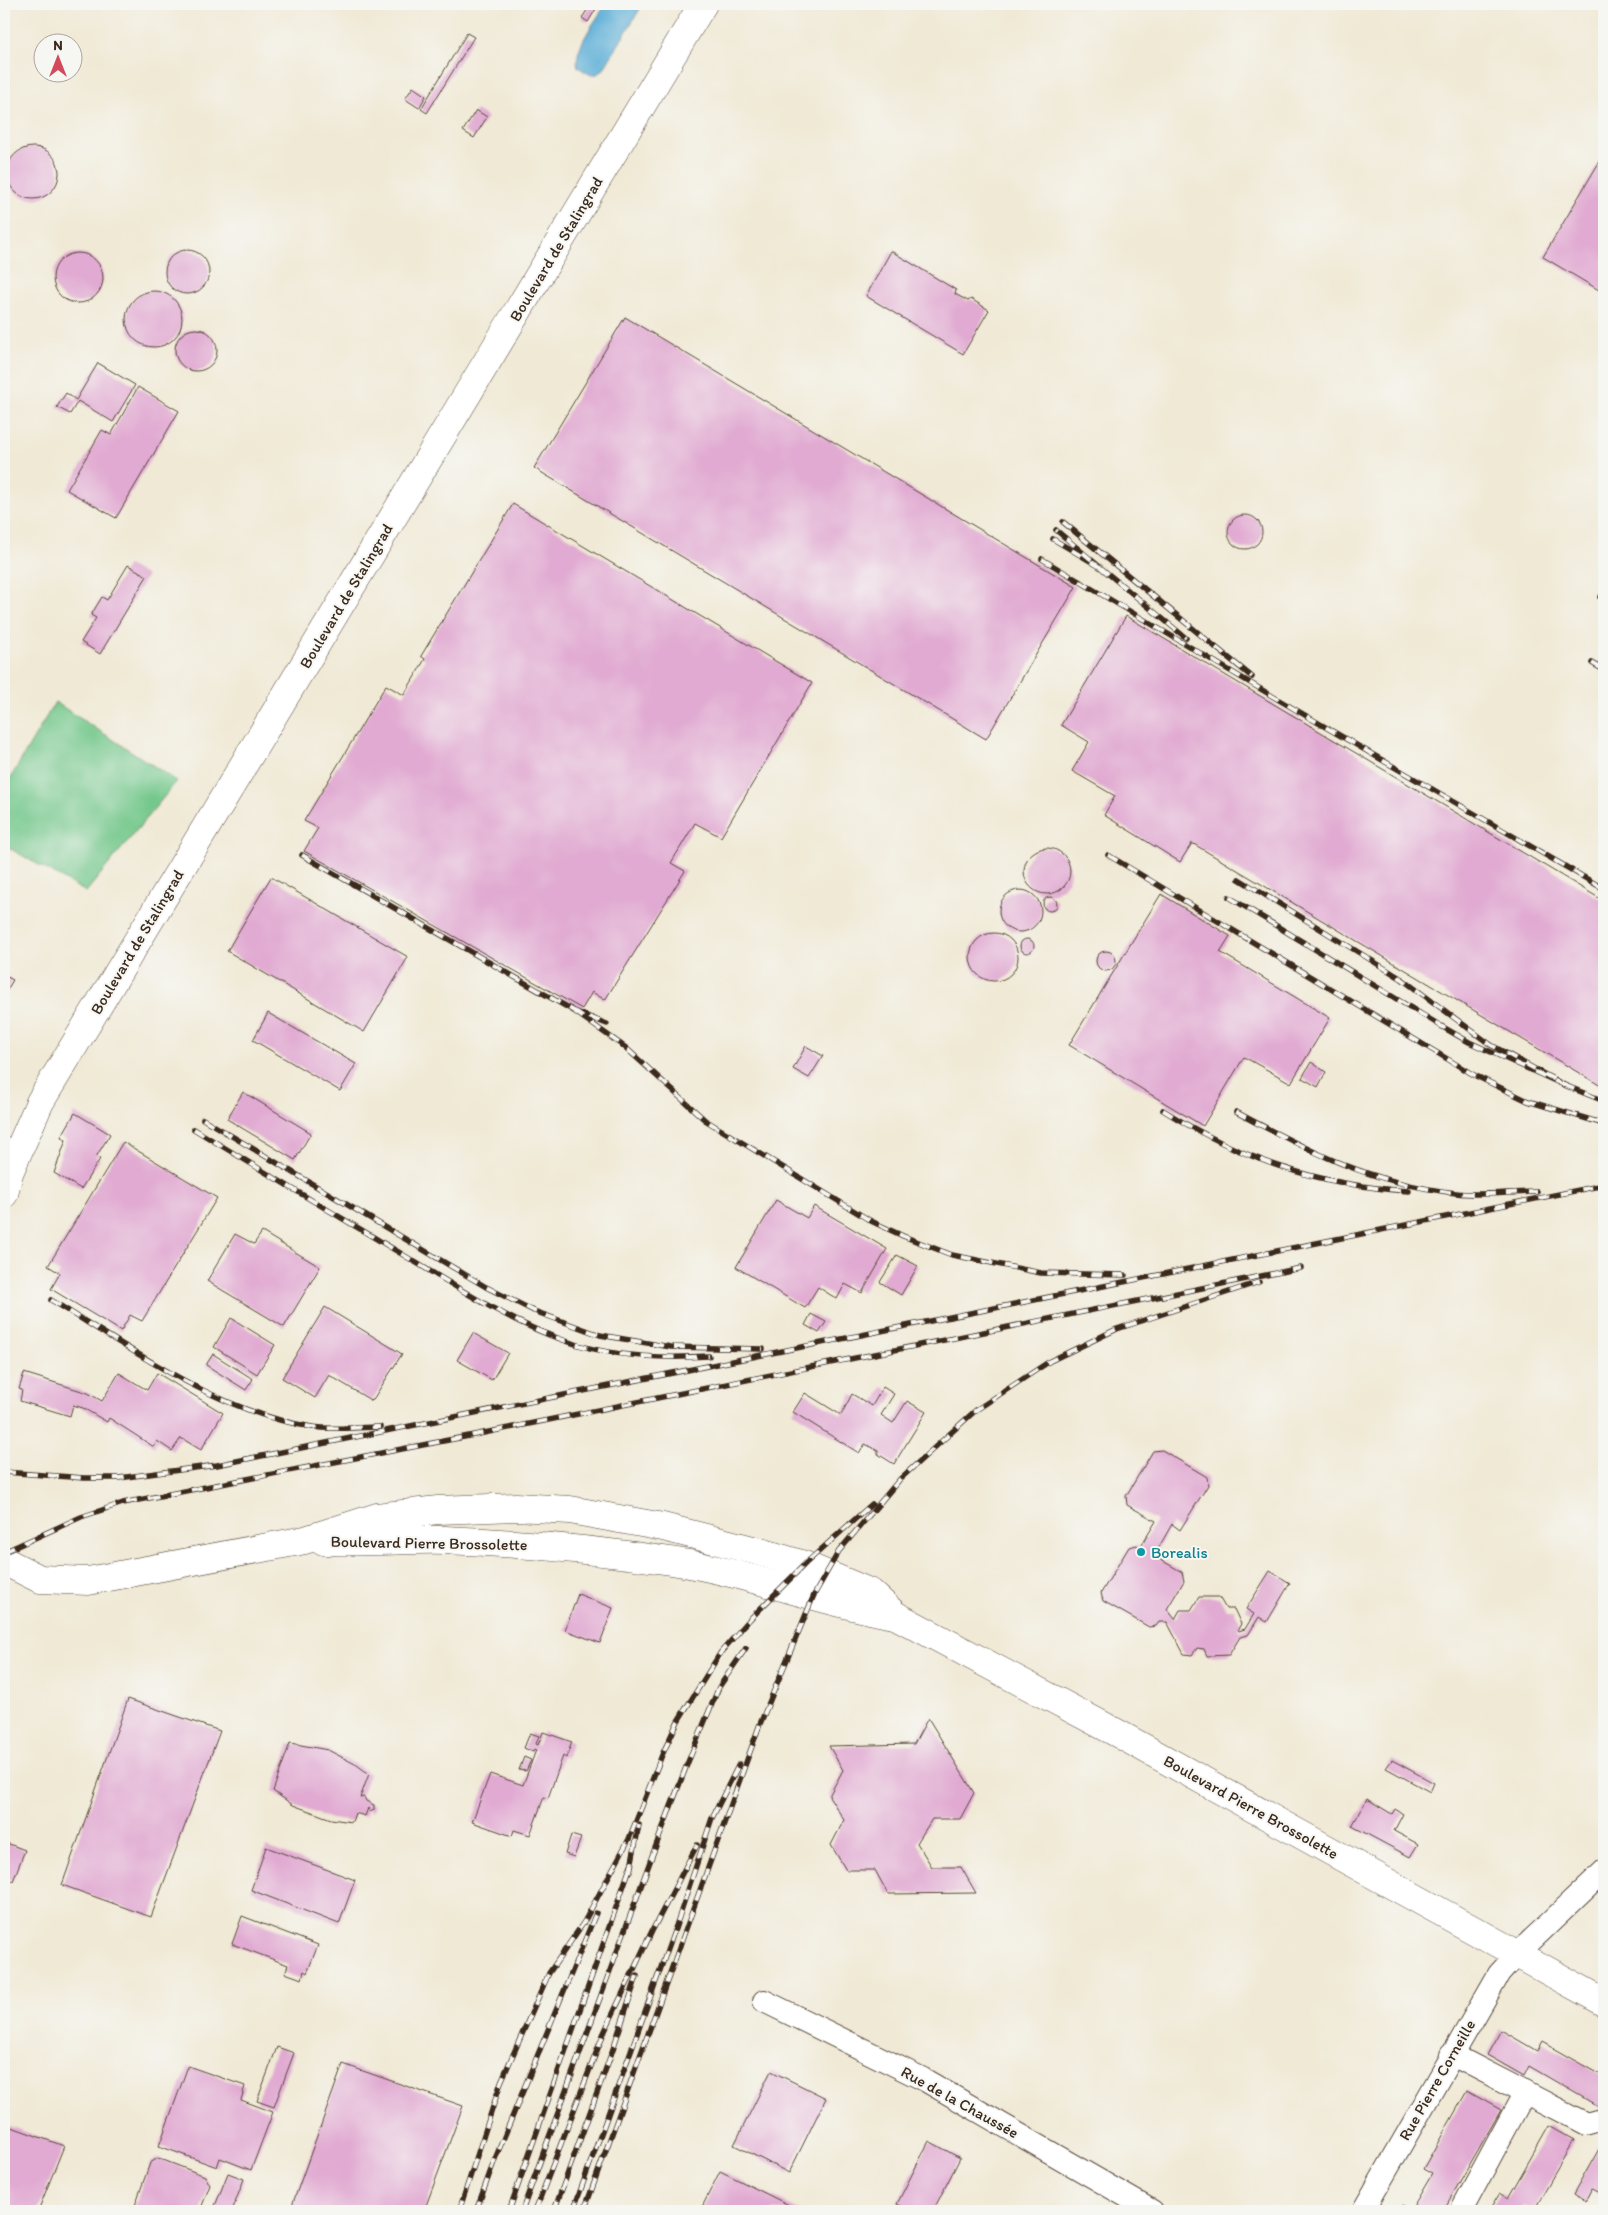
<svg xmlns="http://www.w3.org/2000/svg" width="1608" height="2215" font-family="Itim,sans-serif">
  <rect width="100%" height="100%" fill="#f6f6f2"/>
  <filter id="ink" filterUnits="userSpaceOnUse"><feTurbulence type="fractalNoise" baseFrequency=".02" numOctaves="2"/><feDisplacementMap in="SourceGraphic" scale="10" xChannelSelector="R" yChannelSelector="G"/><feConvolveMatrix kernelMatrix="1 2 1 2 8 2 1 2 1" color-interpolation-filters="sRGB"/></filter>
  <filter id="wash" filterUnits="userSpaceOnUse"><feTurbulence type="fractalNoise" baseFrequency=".0096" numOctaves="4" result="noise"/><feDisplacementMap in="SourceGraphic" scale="20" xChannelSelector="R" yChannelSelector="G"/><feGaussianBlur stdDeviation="1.12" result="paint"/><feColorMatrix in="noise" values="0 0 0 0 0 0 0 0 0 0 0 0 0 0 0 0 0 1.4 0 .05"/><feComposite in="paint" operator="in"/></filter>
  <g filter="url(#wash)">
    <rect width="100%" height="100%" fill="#f0e9d5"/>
    <!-- green -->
    <path fill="#74c88c" stroke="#587955" d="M55,702L177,781L86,892L4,845V789Z"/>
    <!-- water -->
    <path fill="#5caed7" stroke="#4c6c7a" d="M606,4H643L603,70L597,74L591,75L578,67C572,50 597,19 606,4Z"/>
    <g id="blocks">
      <!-- building -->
      <g fill="#e1aad2">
        <path d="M591,4H599L588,22L582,18Z"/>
        <path d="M467,33L474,37L427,113L421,109Z"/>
        <path d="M413,87L426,96L419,108L405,99Z"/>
        <path d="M476,110L487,117L474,138L463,131Z"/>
        <circle cx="33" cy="173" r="26"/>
        <path d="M1604,154V293L1543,257Z"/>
        <circle cx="187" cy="272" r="22"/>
        <path d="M891,251L956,290L955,294L968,301L971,299L989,310L963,354L866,296Z"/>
        <circle cx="78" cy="278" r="25"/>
        <circle cx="154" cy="319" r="28"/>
        <path d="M625,317L1076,587L986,739L534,468Z"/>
        <circle cx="196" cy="350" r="21"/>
        <path d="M98,363L135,385L113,422L78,401L70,414L57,407L66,393L76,400Z"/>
        <path d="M138,387L179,411L116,518L67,490L102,430L111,435Z"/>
        <path d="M513,504L812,683L721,837L695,823L671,863L685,871L605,1000L592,992L582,1009L304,851L318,828L304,821L386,685L404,695L425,659L421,656Z"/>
        <circle cx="1245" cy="532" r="17"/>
        <path d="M128,565L147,576L100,654L81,642L96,618L91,615L102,597L107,600Z"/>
        <path d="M1126,616L1604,901V1081L1601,1086L1192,843L1180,862L1104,815L1115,796L1072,771L1089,742L1061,725Z"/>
        <circle cx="1047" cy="871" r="23"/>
        <path d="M271,877L408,957L364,1032L227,951Z"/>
        <circle cx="1020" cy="911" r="21"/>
        <path d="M1161,894L1230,936L1220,952L1330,1018L1291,1083L1244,1057L1203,1126L1069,1045Z"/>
        <circle cx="1050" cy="904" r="7"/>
        <circle cx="994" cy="957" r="24"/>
        <circle cx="1027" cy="946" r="7"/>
        <circle cx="1106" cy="961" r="10"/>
        <path d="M4,975L13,980L4,995Z"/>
        <path d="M268,1013L356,1064L340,1091L253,1040Z"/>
        <path d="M806,1046L823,1056L809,1078L793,1069Z"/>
        <path d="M1311,1062L1326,1072L1318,1087L1302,1078Z"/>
        <path d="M243,1092L311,1133L295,1160L227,1119Z"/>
        <path d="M75,1113L110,1134L96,1157L100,1159L81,1189L54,1173L66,1140L61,1137Z"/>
        <path d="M123,1142L217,1198L142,1321L130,1315L121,1331L51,1289L60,1273L48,1266Z"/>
        <path d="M776,1200L807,1218L814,1206L887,1249L862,1293L845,1284L837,1299L818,1287L805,1308L736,1267Z"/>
        <path d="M262,1232L320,1267L284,1327L207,1281L235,1234L254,1244Z"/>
        <path d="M897,1255L918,1266L901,1295L880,1282Z"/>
        <path d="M325,1307L402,1354L372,1401L329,1375L315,1398L282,1378Z"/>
        <path d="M811,1314L826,1322L819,1333L805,1325Z"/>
        <path d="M231,1318L275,1345L257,1374L214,1347Z"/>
        <path d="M473,1333L508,1353L492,1380L457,1360Z"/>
        <path d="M213,1354L253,1379L246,1390L206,1365Z"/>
        <path d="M24,1373L88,1393L102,1401L119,1373L147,1390L157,1373L223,1413L201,1450L181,1438L172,1451L157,1441L154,1447L109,1418L107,1422L83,1408L73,1405L70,1416L20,1401L22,1390L19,1389Z"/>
        <path d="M883,1387L894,1394L881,1415L893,1423L907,1401L926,1412L894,1464L878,1454V1451L865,1444L859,1453L793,1412L805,1393L841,1415L852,1394L872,1406Z"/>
        <path d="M1162,1450L1207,1477L1208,1485L1180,1530L1172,1524L1154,1556L1182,1572L1184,1581L1167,1609L1175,1619L1180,1610H1191L1199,1597H1219L1226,1609H1234L1241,1624L1238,1629L1239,1631L1245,1629L1254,1614L1246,1609L1270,1571L1290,1583L1267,1622L1259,1617L1248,1635L1240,1637L1229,1655L1207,1656L1204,1649L1197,1648L1192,1655L1184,1654L1167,1622H1159L1156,1626L1149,1627L1103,1601L1101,1593L1129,1547L1137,1545L1140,1548L1156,1521L1127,1505L1126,1496L1153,1451Z"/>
        <path d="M578,1594L613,1608L600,1643L565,1630Z"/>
        <path d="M128,1699L220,1731L151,1917L62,1885Z"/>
        <path d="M928,1718L974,1793L960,1819H932L917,1843L932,1867H961L976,1893L888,1894L875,1870H846L831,1845L844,1820L829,1796L843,1770L829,1746L914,1744Z"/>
        <path d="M543,1732L572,1742L566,1758L563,1756L548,1798L544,1797L530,1835L514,1830L512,1836L472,1822L490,1774L523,1785L536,1750L534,1749L533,1752L524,1748L530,1733L539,1736L536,1744L538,1745Z"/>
        <path d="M290,1743L328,1750L357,1765L369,1774L360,1798L364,1797L366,1801L374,1805V1810L370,1812L368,1808L365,1816L355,1813L352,1822L331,1819L293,1805L273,1791Z"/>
        <path d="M524,1757L531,1760L526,1771L519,1770Z"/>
        <path d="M1392,1760L1434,1783L1430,1792L1386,1768Z"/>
        <path d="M1367,1799L1392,1814L1395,1809L1403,1814L1394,1831L1418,1844L1410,1857L1352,1826Z"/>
        <path d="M571,1835L581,1838L574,1857L565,1854Z"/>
        <path d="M4,1842L25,1850L13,1881L4,1877Z"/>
        <path d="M266,1847L355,1880L339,1924L251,1890Z"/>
        <path d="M242,1916L318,1945L307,1973L304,1971L302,1979L285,1973L288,1965L232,1944Z"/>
        <path d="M1501,2030L1537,2051L1542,2042L1604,2077V2101L1601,2108L1529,2066L1524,2076L1487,2055Z"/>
        <path d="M277,2047L294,2053L274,2107L257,2101Z"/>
        <path d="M343,2064L463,2106L424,2211H290Z"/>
        <path d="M188,2066L245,2086L241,2100L273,2112L251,2170L220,2158L217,2167L159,2146Z"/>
        <path d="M771,2071L826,2098L789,2173L734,2145Z"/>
        <path d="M1467,2091L1501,2110L1443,2211H1399L1402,2205L1411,2210L1421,2193L1432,2174L1423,2169Z"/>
        <path d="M9,2126L64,2146L38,2211H4V2140Z"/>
        <path d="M1549,2126L1574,2140L1533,2211L1524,2207L1521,2211H1489L1500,2193L1508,2198Z"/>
        <path d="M1604,2140V2190L1602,2194L1592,2190L1585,2203L1573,2195Z"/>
        <path d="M929,2141L960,2158L933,2211H911L897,2204Z"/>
        <path d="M158,2158L205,2176L210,2185L200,2211H133L150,2163Z"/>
        <path d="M720,2171L801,2211H700Z"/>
        <path d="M228,2173L244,2179L232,2211H213Z"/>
      </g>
    </g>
  </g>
  <g filter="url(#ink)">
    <use href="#blocks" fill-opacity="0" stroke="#564739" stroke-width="1"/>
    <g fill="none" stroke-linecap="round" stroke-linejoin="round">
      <!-- minor casing -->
      <g stroke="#564739" stroke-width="24">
        <g id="minor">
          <path d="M764,2001L923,2079L1152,2211"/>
          <path d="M1451,2054L1586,2124L1604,2119"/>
          <path d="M1363,2211L1499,1974L1517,1954L1604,1871"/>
          <path d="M1461,2211L1525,2092"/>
        </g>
      </g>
      <!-- major casing -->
      <g stroke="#564739" stroke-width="29">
        <g id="major">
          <path d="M4,1194L9,1173L40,1102L703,4"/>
          <path d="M324,1541C365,1543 405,1539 445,1540C521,1543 597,1550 671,1561C747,1572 820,1602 895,1615"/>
          <path d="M4,1561L40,1579L88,1581L305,1540L377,1517L438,1510L516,1507L570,1510L663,1527L757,1551L804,1565L871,1593L895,1615L1117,1733L1604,2002"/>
        </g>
      </g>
      <!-- minor -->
      <use href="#minor" stroke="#fff" stroke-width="22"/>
      <!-- major -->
      <use href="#major" stroke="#fff" stroke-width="28"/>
      <!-- rail casing -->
      <g stroke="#3b2a1e" stroke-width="5.5">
        <g id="rail">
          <path d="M1063,522L1252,677"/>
          <path d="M1053,539L1100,567L1056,530"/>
          <path d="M1042,559L1279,700L1604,889"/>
          <path d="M1100,567L1186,638"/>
          <path d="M1600,597L1604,599"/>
          <path d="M1592,663L1604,670"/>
          <path d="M302,855L574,1011L607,1024"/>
          <path d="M1108,855L1474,1075L1528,1101L1604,1124"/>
          <path d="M1229,897L1441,1026L1469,1042L1564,1085L1491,1045L1402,979L1239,879"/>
          <path d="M574,1011L626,1048L705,1120L871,1221L903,1236L952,1255L1041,1273L1125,1275"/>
          <path d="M1564,1085L1604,1101"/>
          <path d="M1163,1110C1241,1159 1316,1185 1409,1191"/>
          <path d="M1236,1112C1311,1152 1370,1183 1456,1193C1482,1196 1510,1192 1537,1192"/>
          <path d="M203,1119L486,1287L534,1311L600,1335L671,1347L763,1349"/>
          <path d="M194,1129C264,1172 335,1214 405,1256C457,1287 509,1322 566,1341C611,1357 662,1359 709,1356"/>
          <path d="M51,1300C130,1348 219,1413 312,1427C334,1430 358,1427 380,1427"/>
          <path d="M4,1472L84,1478H119L217,1465L1604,1185"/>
          <path d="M4,1552L81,1517L123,1503L464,1437L1301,1268"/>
          <path d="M630,1872L639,1825"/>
          <path d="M459,2211L501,2082L549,1973L584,1922L629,1839L662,1755L678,1721L721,1652L750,1619L806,1563L872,1504"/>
          <path d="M476,2211L495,2159L596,1913"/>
          <path d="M509,2211L631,1865"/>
          <path d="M522,2211L652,1856L688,1762L719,1687L746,1648"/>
          <path d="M535,2211L603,2035L652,1931L697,1845"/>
          <path d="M554,2211L613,2049L637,1976"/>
          <path d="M573,2211L676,1926L712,1818L739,1764"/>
          <path d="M584,2211L760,1724L814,1595L839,1551L900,1479L976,1410L1050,1361L1117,1329L1259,1282"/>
        </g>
      </g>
      <!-- rail -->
      <use href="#rail" stroke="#f6f6f2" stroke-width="4" stroke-dasharray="11" stroke-linecap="butt"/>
    </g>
  </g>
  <!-- markers -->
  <circle fill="#0f9aa8" stroke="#f6f6f2" stroke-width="2" cx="1141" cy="1552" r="5"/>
  <g text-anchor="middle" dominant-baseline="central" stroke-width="4" stroke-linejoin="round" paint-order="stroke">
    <!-- street labels -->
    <g font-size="16" fill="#3b2a1e" stroke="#f6f6f2">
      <text transform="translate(556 249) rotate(-59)">Boulevard de Stalingrad</text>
      <text transform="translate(346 596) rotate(-59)">Boulevard de Stalingrad</text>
      <text transform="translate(137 942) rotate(-59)">Boulevard de Stalingrad</text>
      <text transform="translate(429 1543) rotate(1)">Boulevard Pierre Brossolette</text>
      <text transform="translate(1251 1807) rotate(29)">Boulevard Pierre Brossolette</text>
      <text transform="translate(1437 2080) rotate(-60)">Rue Pierre Corneille</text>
      <text transform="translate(960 2102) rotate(29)">Rue de la Chaussée</text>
    </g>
    <!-- culture labels -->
    <g font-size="16" fill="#0d838f" stroke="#f6f6f2" text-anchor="start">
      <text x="1151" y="1552">Borealis</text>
    </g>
  </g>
  <!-- margin -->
  <rect width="1608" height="2215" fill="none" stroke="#f6f6f2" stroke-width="20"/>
  <!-- north arrow -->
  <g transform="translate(58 58)"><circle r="24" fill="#f6f6f2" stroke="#aba49d"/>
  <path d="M0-4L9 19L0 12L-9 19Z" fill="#d1495b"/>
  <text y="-8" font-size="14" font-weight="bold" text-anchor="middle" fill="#3b2a1e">N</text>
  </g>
</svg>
